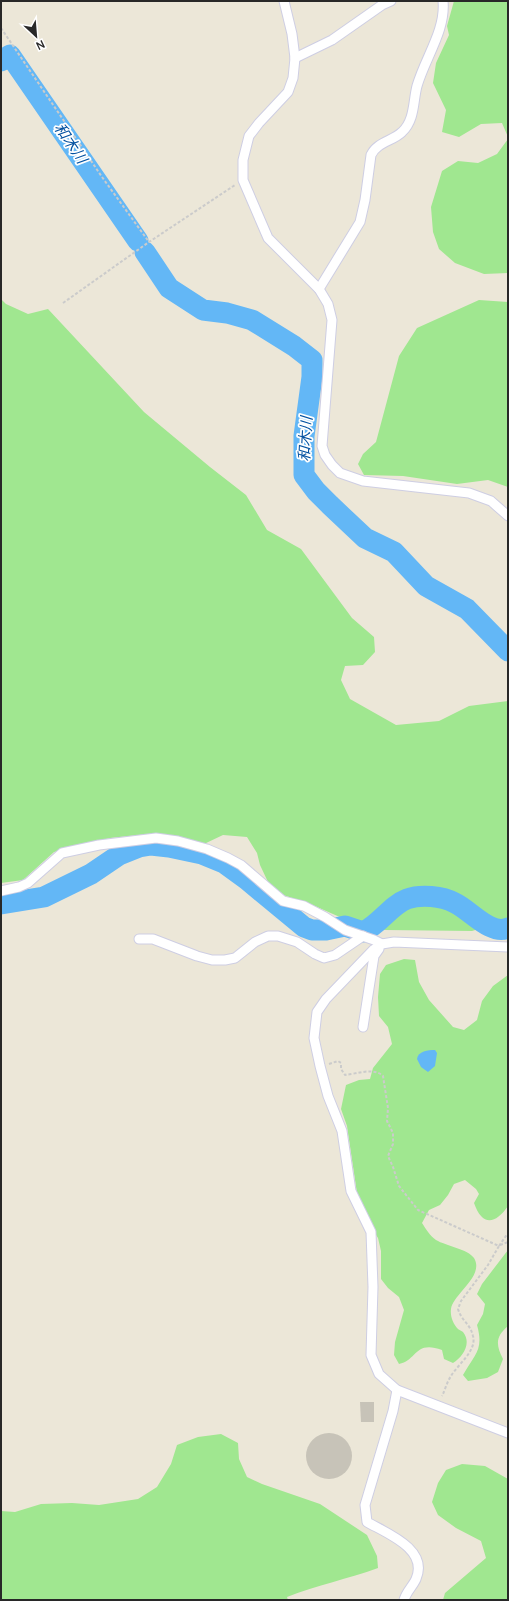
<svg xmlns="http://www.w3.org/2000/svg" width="509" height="1601" font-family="Manrope,'Noto Sans JP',sans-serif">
  <rect width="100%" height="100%" fill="#ece7d8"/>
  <!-- green -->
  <g fill="#a0e790">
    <path d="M454,1H508V137L502,123L481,124L459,137L442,132L446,110L433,83L436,63L449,35L447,26Z"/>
    <path d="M508,139V273L484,274L455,263L439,249L433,232L431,207L442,171L458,161L478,163L497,154Z"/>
    <path d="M1,299L6,304L28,314L48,309L144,412L210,467L246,495L267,530L301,549L352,618L374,637L375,652L363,665L345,666L341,680L350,699L396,725L439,721L469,706L508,701V920L472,931L385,930L342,918L308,903L283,895L268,882L260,865L257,853L247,837L223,835L204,844L158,833L110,838L54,852L23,880L1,883Z"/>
    <path d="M479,300L508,302V487L488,480L457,484L403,476L364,475L358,464L363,454L376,442L399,356L417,328Z"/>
    <path d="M404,959L415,960L419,982L429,1000L453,1027L464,1030L477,1020L482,1001L493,986L508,975V1206C495,1225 482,1226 474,1203L479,1194L476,1189L465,1180L454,1184L448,1195L440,1205L429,1210L422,1223C426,1229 430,1236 436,1240C446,1246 468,1249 474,1258C485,1276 453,1294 451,1309C450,1316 453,1324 458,1329C458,1329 463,1332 463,1332C472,1343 463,1357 453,1363L444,1359L442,1350C414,1340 417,1361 399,1364L394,1355L395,1342L404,1310L399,1297L388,1288L381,1279V1251L378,1238L371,1227L357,1193L347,1126L341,1109L346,1085L359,1080L370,1079L373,1068L392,1044L388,1027L379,1016L378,997L380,974L386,965Z"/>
    <path d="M508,1250V1326C495,1337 496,1345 503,1359L498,1372L487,1378L468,1381L463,1375C475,1354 484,1350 477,1325L483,1314L485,1304L477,1294L482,1284Z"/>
    <path d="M221,1434L238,1443L239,1459L247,1477L262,1484L320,1504L367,1535L377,1556L378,1568C348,1579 317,1585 287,1597L288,1600H1V1511L15,1512L41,1504L72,1503L99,1505L138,1499L157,1487L171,1464L177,1445L198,1437Z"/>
    <path d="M462,1464L485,1466L508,1479V1600H443L445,1593L486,1558L481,1541L456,1528L438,1515L432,1502L438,1483L446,1470Z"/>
  </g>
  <!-- water -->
  <path fill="#63b7f6" d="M435,1050L437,1053L435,1066L428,1072L421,1067L417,1059C418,1051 428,1050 435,1050Z"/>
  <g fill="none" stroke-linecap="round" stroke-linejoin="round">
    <!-- river -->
    <g stroke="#63b7f6" stroke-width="21">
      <path d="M1,61L10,55L138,241"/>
      <path d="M145,252L169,288L203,310L227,313L252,320L294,346L312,360V377L304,436V475L316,491L330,505L365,538L394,552L426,586L467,609L508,651"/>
      <path d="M1,904L44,897L91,874L119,855L139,847L151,845L169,847L202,854L224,863L246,879L304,927L312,930H326L345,926L363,932C379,925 391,905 407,899C421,894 442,896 455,903C470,910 491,936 508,928"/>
    </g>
  </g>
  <!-- building -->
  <g fill="#c7c3b8">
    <path d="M360,1402H374V1422H361Z"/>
    <circle cx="329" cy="1456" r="23"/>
  </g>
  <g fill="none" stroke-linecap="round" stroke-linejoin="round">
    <!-- minor casing -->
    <g stroke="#cecee3" stroke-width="11">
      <g id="minor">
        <path d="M284,1L292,34L295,58L293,78L288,92L259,123L249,136L243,160V180L268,238L319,289L328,304L332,320L322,446L325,455L332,465L340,473L363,481L469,493L491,501L508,516"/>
        <path d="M295,58L332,40L382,5L391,1"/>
        <path d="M319,289L360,222L365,200L371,155C377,142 393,141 402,132C415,120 413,101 417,86C425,58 446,30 443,1"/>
        <path d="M1,891L19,887L28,883L62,853L99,845L156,838L178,841L207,849L228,858L241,865L283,901L304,906L325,917L345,930L374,940L382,944"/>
        <path d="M139,939H153L197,956L212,960H225L235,958L255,942L268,936H278L297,942L315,954L324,958L335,955L363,936"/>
        <path d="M508,947L394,942L382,944L373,950L326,999L317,1012L314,1038L320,1066L328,1096L342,1131L351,1191L371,1232L373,1287L371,1355L379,1374L397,1390L508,1433"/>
        <path d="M363,1027L374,956L379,949"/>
        <path d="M397,1390L393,1411L365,1505L367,1522C386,1533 429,1549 416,1579C413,1586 406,1592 404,1600"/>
      </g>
    </g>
    <!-- path -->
    <g stroke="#cbcbcb" stroke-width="2" stroke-dasharray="3 2" stroke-linecap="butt">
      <path d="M1,28L102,177L149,242"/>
      <path d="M63,303L149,242L235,185"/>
      <path d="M329,1064L338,1061L341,1063V1069L345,1075C356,1074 374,1067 383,1076L388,1108L387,1121L393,1133V1144L388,1156L393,1167L399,1186L418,1210L499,1246L488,1265L461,1301L458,1309C462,1322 470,1323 473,1336C477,1351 458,1364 451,1376C447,1382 445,1390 442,1396"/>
      <path d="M500,1245L508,1242"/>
      <path d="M499,1246L508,1233"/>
    </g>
    <!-- minor -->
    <use href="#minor" stroke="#fff" stroke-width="9"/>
  </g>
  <g text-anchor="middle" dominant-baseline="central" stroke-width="3.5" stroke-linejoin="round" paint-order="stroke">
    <!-- water labels -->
    <g font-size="15" font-style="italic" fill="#0451a0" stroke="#fff">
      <text transform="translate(71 143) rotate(56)">和木川</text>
      <text transform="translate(305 439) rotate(-87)">和木川</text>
    </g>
  </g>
  <!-- border -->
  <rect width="509" height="1601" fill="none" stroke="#282828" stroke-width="4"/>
  <!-- north arrow -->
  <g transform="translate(36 36) rotate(154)" stroke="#ffffff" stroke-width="3" paint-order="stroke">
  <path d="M0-3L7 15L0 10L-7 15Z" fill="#282828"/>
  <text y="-6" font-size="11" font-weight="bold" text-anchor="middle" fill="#282828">N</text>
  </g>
</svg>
